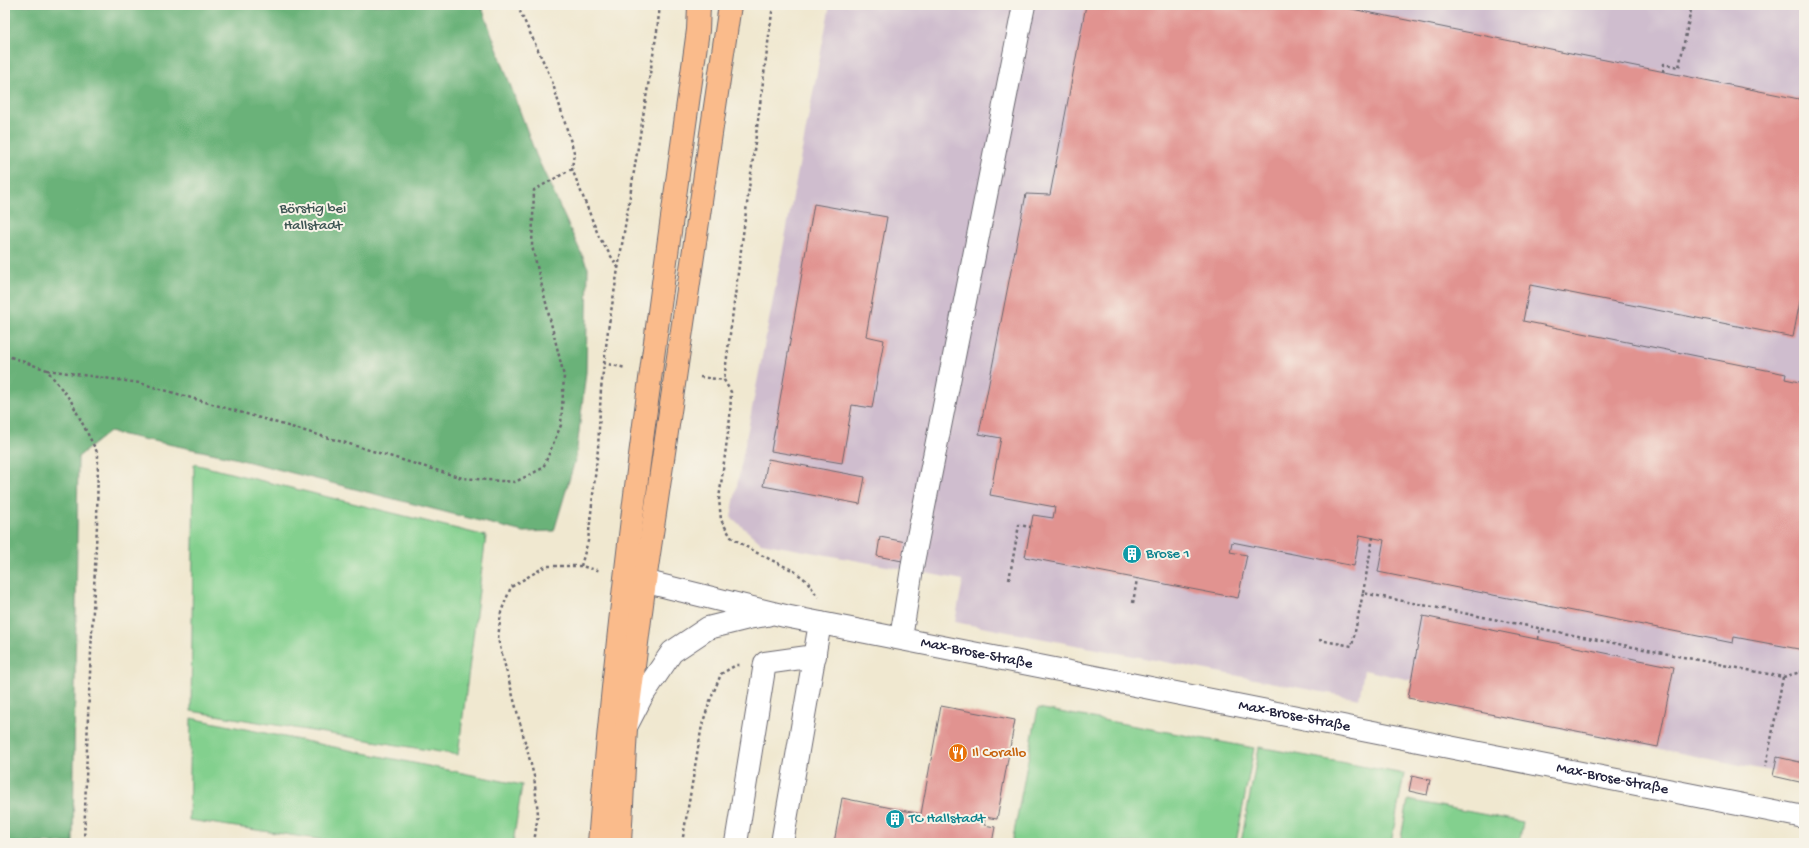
<svg xmlns="http://www.w3.org/2000/svg" width="1809" height="848" font-family="'Gochi Hand',sans-serif">
  <rect width="100%" height="100%" fill="#f7f3e8"/>
  <filter id="ink" filterUnits="userSpaceOnUse"><feTurbulence type="fractalNoise" baseFrequency=".025" numOctaves="2"/><feDisplacementMap in="SourceGraphic" scale="8" xChannelSelector="R" yChannelSelector="G"/><feConvolveMatrix kernelMatrix="1 2 1 2 8 2 1 2 1" color-interpolation-filters="sRGB"/></filter>
  <filter id="wash" filterUnits="userSpaceOnUse"><feTurbulence type="fractalNoise" baseFrequency=".012" numOctaves="4" result="noise"/><feDisplacementMap in="SourceGraphic" scale="16" xChannelSelector="R" yChannelSelector="G"/><feGaussianBlur stdDeviation="0.9" result="paint"/><feColorMatrix in="noise" values="0 0 0 0 0 0 0 0 0 0 0 0 0 0 0 0 0 1.4 0 .05"/><feComposite in="paint" operator="in"/></filter>
  <g filter="url(#wash)">
    <rect width="100%" height="100%" fill="#f0e8d0"/>
    <!-- industrial -->
    <path fill="#cfbdce" d="M830,5H1804V778L1408,698L1411,680L1364,670L1359,699L955,622L963,580L761,543L731,517Z"/>
    <!-- green -->
    <g fill="#83d08e" stroke="#527964">
      <path d="M194,464L486,536L458,755L191,711Z"/>
      <path d="M1038,708L1254,748L1236,843H1012Z"/>
      <path d="M191,718L522,785L513,843H344L189,820Z"/>
      <path d="M1259,747L1404,774L1391,843H1241Z"/>
      <path d="M1408,800L1523,822L1519,843H1400Z"/>
    </g>
    <!-- forest -->
    <path fill="#6ab279" stroke="#466a5a" d="M5,5H481L536,155L588,268L586,372L576,457L554,531L523,532L226,456L109,432L78,457L73,843H5Z"/>
    <g id="blocks">
      <!-- building -->
      <g fill="#e19390">
        <path d="M1086,5H1332L1804,100V281L1793,337L1530,285L1523,321L1786,374L1785,379L1804,383V650L1734,637L1733,643L1378,572L1384,540L1360,535L1354,566L1232,542L1230,552L1247,555L1238,598L1025,557L1033,515L1053,518L1055,507L990,495L1001,438L979,434L1026,194L1050,195Z"/>
        <path d="M814,204L887,217L866,336L884,340L872,408L852,405L842,463L771,451Z"/>
        <path d="M768,459L865,477L860,504L763,486Z"/>
        <path d="M880,537L906,542L902,561L877,556Z"/>
        <path d="M1423,616L1674,667L1658,747L1408,698Z"/>
        <path d="M941,706L1015,720L997,819L985,817L984,825L995,827L992,843H834L842,798L921,814Z"/>
        <path d="M1777,757L1804,763V783L1773,776Z"/>
        <path d="M1412,776L1430,780L1427,795L1409,791Z"/>
      </g>
    </g>
  </g>
  <g filter="url(#ink)">
    <use href="#blocks" fill-opacity="0" stroke="#6a676f" stroke-width="1"/>
    <g fill="none" stroke-linecap="round" stroke-linejoin="round">
      <!-- minor casing -->
      <g stroke="#6a676f" stroke-width="24">
        <g id="minor">
          <path id="s1" d="M627,577L785,616L1804,817"/>
          <path d="M901,638L913,562L1024,5"/>
          <path d="M627,725L642,696L672,652L708,628L748,618L767,615"/>
          <path d="M736,843L765,663L815,656"/>
          <path d="M782,843L820,623"/>
        </g>
      </g>
      <!-- major casing -->
      <g stroke="#6a676f" stroke-width="24">
        <g id="major">
          <path d="M599,843C620,571 661,300 698,30L699,5"/>
          <path d="M620,843L626,728L645,581L730,5"/>
        </g>
      </g>
      <!-- path -->
      <g stroke="#6a676f" stroke-width="2.5" stroke-dasharray="3 3" stroke-linecap="butt">
        <path d="M517,5L551,78L574,152L572,169L599,237L619,269"/>
        <path d="M773,5L724,380L731,392L730,418L719,499L721,520L731,537L753,551L794,571L807,581L818,597"/>
        <path d="M1663,72L1664,64L1679,67L1692,5"/>
        <path d="M5,355L47,370L71,401L98,454L97,525L88,716L84,843"/>
        <path d="M603,363L626,368"/>
        <path d="M47,370L140,383L346,443L462,478L515,482L543,468L561,425L564,376L532,246L534,190L572,169"/>
        <path d="M700,377L724,380"/>
        <path d="M581,566L588,541L598,449L601,389L608,330L657,31L660,5"/>
        <path d="M1009,580L1019,525L1031,527"/>
        <path d="M1363,593L1373,537"/>
        <path d="M1133,603L1137,579"/>
        <path d="M1538,639L1540,628"/>
        <path d="M1319,640L1352,646L1363,593L1783,677L1766,766"/>
        <path d="M1783,677L1804,671"/>
        <path d="M534,843L538,814L534,776L498,639L501,612L511,587L546,566H581L601,571"/>
        <path d="M682,843L702,725L710,701L721,674L736,665H740"/>
      </g>
      <!-- minor -->
      <use href="#minor" stroke="#fff" stroke-width="22"/>
      <!-- major -->
      <use href="#major" stroke="#fabb8b" stroke-width="22"/>
    </g>
  </g>
  <!-- icons -->
  <defs>
    <g id="building-disc" transform="scale(1)"><circle r="9.5" fill="#0f9aa8" stroke="#f7f3e8"/><path d="M-4-6H4V6H1V3H-1V6H-4ZM-2.5-4.3h1.7v1.8h-1.7ZM.8-4.3h1.7v1.8H.8ZM-2.5-1h1.7V.8h-1.7ZM.8-1h1.7V.8H.8Z" fill="#fff"/></g>
    <g id="restaurant-disc" transform="scale(1)"><circle r="9.5" fill="#e8710a" stroke="#f7f3e8"/><path d="M-5-6h1v4h1v-4h1v4h1v-4h1v5L-1.5 .5V6h-2V.5L-5-1ZM5-6V6H3V1.5H1.5Q1.5-4 5-6Z" fill="#fff"/></g>
  </defs>
  <g fill-rule="evenodd">
    <use href="#building-disc" x="1132" y="554"/>
    <use href="#restaurant-disc" x="958" y="753"/>
    <use href="#building-disc" x="895" y="819"/>
  </g>
  <g text-anchor="middle" dominant-baseline="central" stroke-width="4" stroke-linejoin="round" paint-order="stroke">
    <!-- park labels -->
    <g font-size="15" fill="#3f5654" stroke="#f7f3e8">
      <text x="313" y="209">Börstig bei<tspan x="313" dy="17">Hallstadt</tspan></text>
    </g>
    <!-- culture labels -->
    <g font-size="15" fill="#0d838f" stroke="#f7f3e8" text-anchor="start">
      <text x="1146" y="554">Brose 1</text>
      <text x="909" y="819">TC Hallstadt</text>
    </g>
    <!-- street labels -->
    <g font-size="15" fill="#22223b" stroke="#f7f3e8">
      <text stroke="none"><textPath href="#s1" startOffset="358">Max-Brose-Straße</textPath></text>
      <text stroke="none"><textPath href="#s1" startOffset="682">Max-Brose-Straße</textPath></text>
      <text stroke="none"><textPath href="#s1" startOffset="1006">Max-Brose-Straße</textPath></text>
    </g>
    <!-- food labels -->
    <g font-size="15" fill="#c56008" stroke="#f7f3e8" text-anchor="start">
      <text x="972" y="753">Il Corallo</text>
    </g>
  </g>
  <!-- margin -->
  <rect width="1809" height="848" fill="none" stroke="#f7f3e8" stroke-width="20"/>
</svg>
